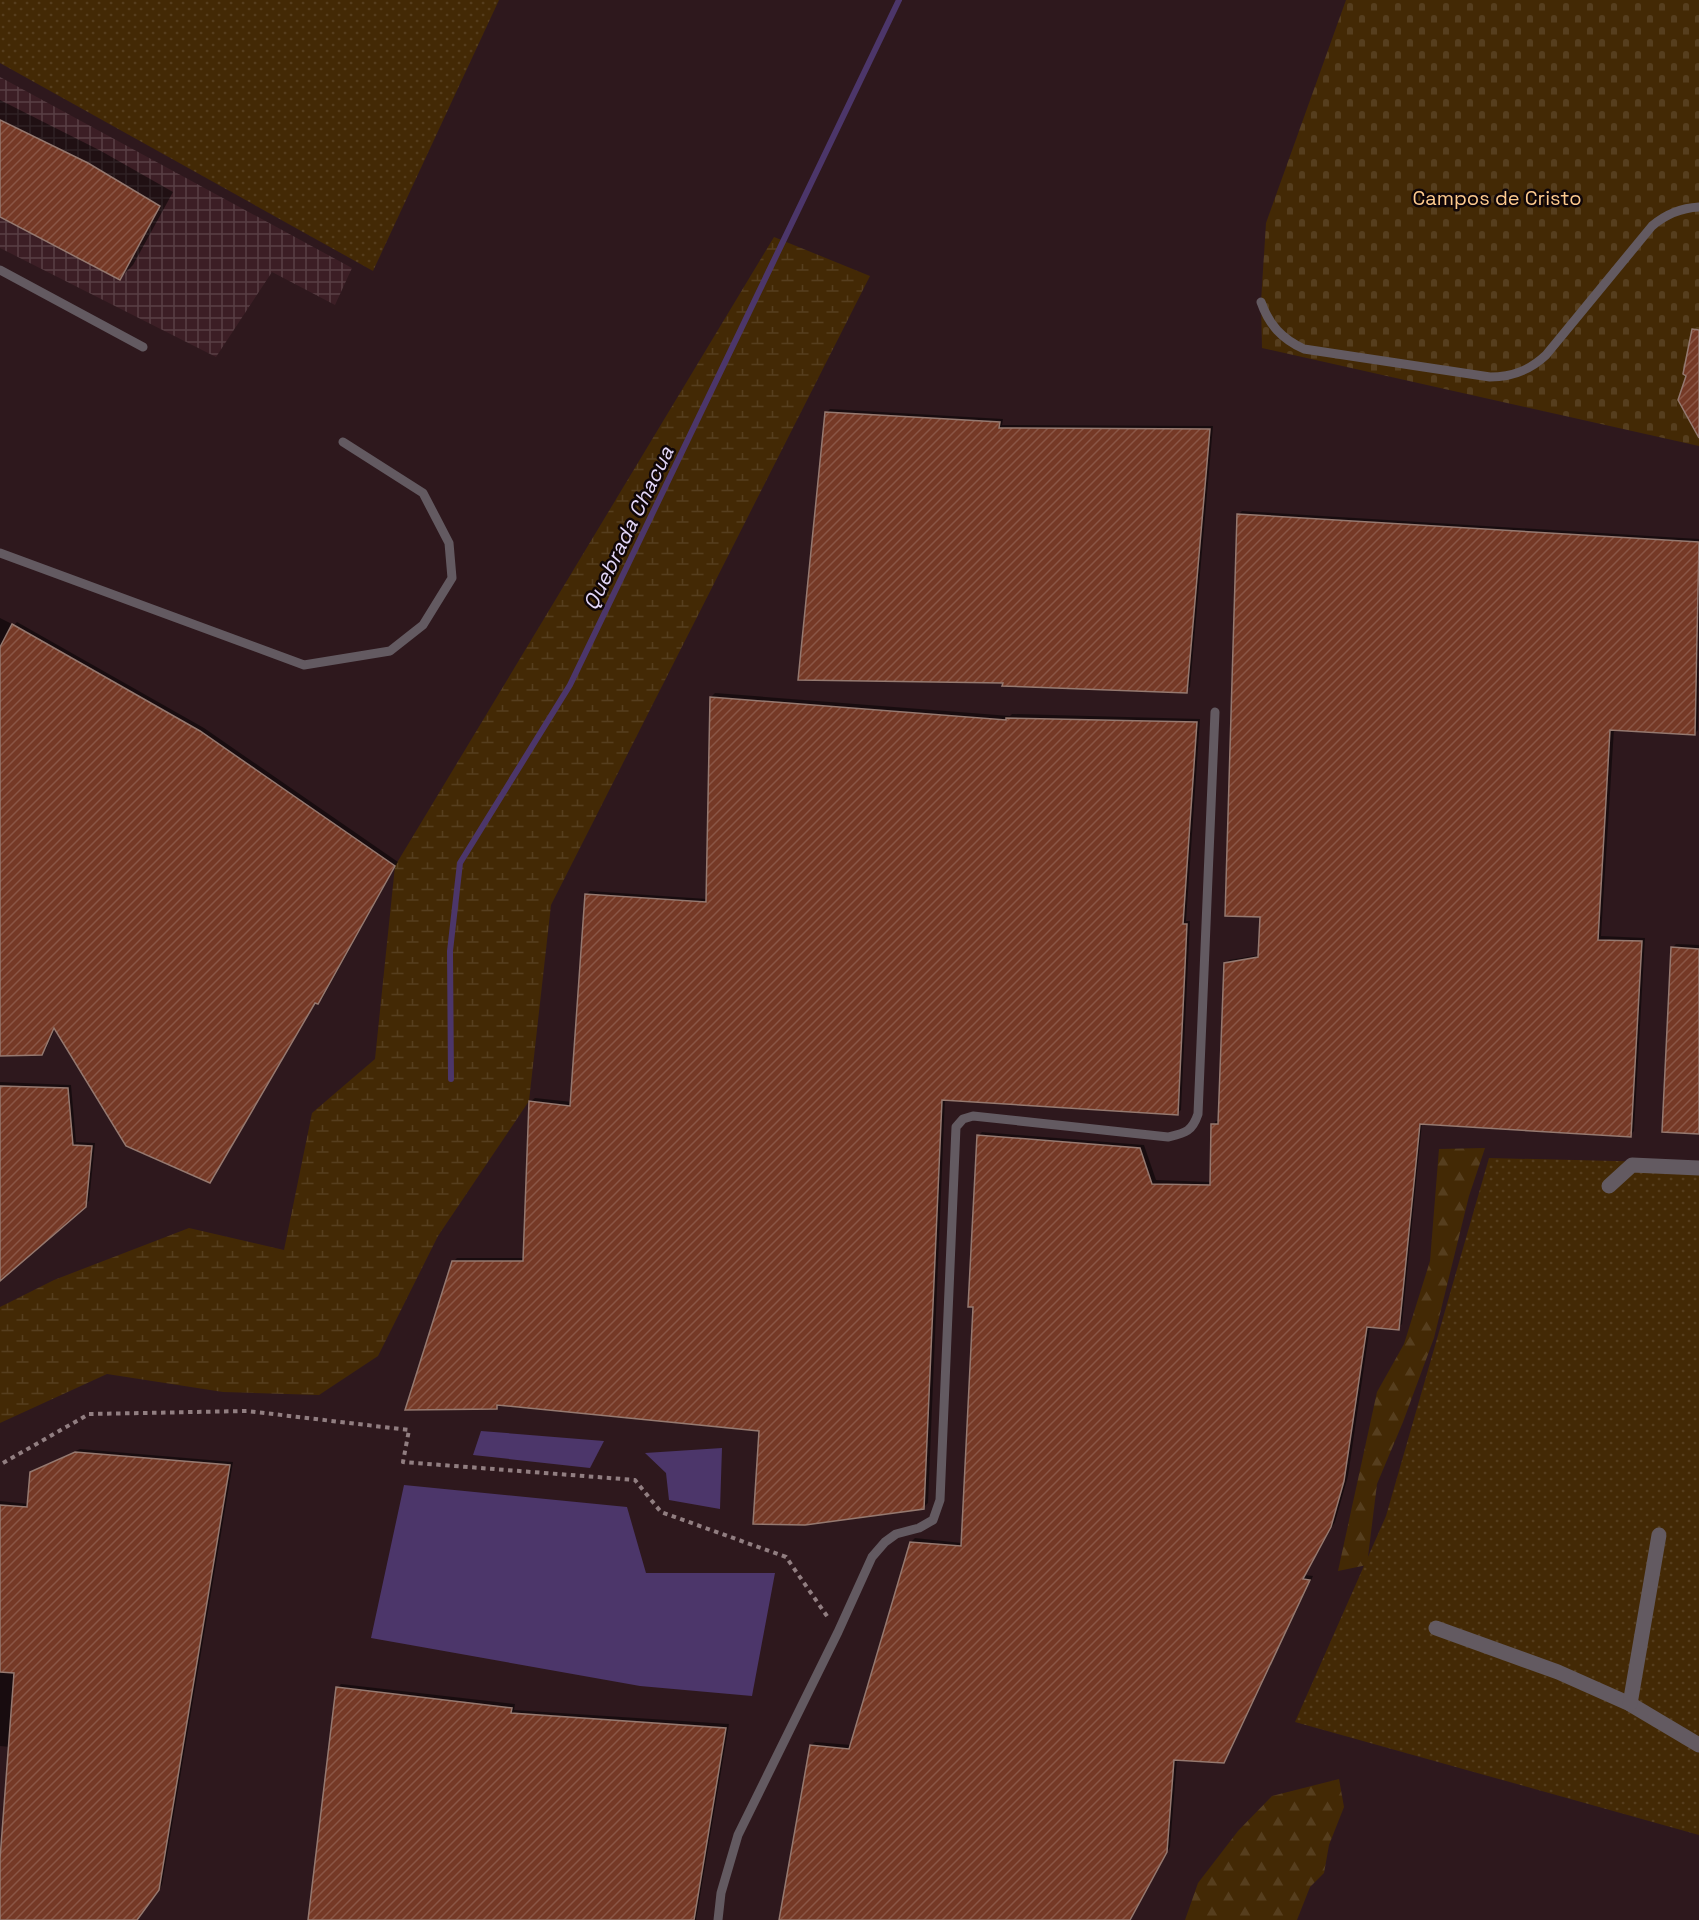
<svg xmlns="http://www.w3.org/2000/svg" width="1699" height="1920" font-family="'Space Grotesk',sans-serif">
  <defs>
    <pattern id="industrial-grid" width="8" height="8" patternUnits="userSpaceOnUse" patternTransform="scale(1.5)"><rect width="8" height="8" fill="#3c1e25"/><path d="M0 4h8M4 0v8" fill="none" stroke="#593f45"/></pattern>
    <pattern id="grass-dots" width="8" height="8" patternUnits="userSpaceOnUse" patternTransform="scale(1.5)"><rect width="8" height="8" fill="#432905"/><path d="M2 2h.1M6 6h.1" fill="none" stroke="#563e1e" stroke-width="1.8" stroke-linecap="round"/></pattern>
    <pattern id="forest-firs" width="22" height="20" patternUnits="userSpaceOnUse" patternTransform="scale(1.5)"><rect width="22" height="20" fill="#432905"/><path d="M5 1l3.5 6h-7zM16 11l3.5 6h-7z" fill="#563e1e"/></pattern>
    <pattern id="wetland-marsh" width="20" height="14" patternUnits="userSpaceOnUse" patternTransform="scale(1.5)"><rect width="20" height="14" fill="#432905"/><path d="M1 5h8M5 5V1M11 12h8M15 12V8" fill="none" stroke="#563e1e"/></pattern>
    <pattern id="cemetery-stones" width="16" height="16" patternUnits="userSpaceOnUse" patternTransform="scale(1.5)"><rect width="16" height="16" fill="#432905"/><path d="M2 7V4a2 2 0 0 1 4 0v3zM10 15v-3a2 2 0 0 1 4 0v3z" fill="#563e1e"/></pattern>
    <pattern id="building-hatch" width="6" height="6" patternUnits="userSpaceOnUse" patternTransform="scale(1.5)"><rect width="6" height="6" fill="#753926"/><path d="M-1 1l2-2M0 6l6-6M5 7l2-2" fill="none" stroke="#8a5646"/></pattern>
  </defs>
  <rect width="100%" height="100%" fill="#2e181d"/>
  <!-- industrial -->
  <path fill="url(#industrial-grid)" d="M0,77L352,268L335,305L272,272L216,357L0,248Z"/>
  <!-- grass -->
  <g fill="url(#grass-dots)">
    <path d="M0,0H499L373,271L0,63Z"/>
    <path d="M1489,1158L1699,1163V1835L1295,1722L1386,1516Z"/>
  </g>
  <!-- forest -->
  <g fill="url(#forest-firs)">
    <path d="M1485,1148L1469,1196L1434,1338L1403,1422L1377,1484L1367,1565L1338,1571L1377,1392L1404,1344L1430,1261L1439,1149Z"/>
    <path d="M1339,1779L1344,1807L1329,1845L1324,1873L1310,1887L1297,1920H1185L1198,1883L1238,1831L1272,1796Z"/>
  </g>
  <!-- wetland -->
  <path fill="url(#wetland-marsh)" d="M774,237L870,276L551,905L529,1101L438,1236L378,1356L319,1395L223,1392L107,1374L0,1423V1307L54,1280L189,1228L284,1250L312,1113L375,1059L395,866Z"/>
  <!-- cemetery -->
  <path fill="url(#cemetery-stones)" d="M1346,0H1699V446L1262,348L1261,302L1266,223Z"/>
  <!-- water -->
  <g fill="#4c366a">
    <path d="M481,1431L604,1441L590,1468L473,1455Z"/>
    <path d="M722,1448L720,1509L669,1500L666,1473L645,1453Z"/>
    <path d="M404,1485L627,1507L646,1573H775L752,1696L640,1686L371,1638Z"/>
  </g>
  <!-- shadow -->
  <g fill="#0007">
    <path d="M0,100L101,151L173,192L133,265L120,278L0,215Z"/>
    <path d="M830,409L1003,419L1002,425L1213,426L1190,687L1186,691L826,413Z"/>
    <path d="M1242,511L1699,539L1698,730L1694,734L1614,729L1601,936L1645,938L1634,1131L1630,1135L1422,1123L1402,1324L1398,1328L1370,1326L1348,1476L1335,1522L1305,1575L1313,1576L1227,1758L1223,1762L1177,1759L1170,1847L1130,1920H780L811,1745L815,1742L851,1745L911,1542L915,1538L962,1543L975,1305L978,1136L982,1132L1144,1145L1156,1180L1212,1182L1213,1125L1216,1121H1220L1225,964L1229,960L1260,955L1262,915L1238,515Z"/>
    <path d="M0,618L14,625L17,622L204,728L398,862L322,999L318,1003L316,1001L210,1181L56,1027L46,1049L42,1053L0,1055Z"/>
    <path d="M715,693L1010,716L1012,714L1200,719L1186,921H1190L1181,1110L1177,1113L945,1098L928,1503L924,1507L760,1430L499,1404L496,1407L453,1262L457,1258H524L531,1101L535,1098L572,1102L586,895L590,891L707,899L711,697Z"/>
    <path d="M1676,944L1699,945V1132L1672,948Z"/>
    <path d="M0,1082L71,1085L76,1142L95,1143L89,1201L0,1279Z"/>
    <path d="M80,1449L233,1462L162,1885L137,1920H0V1878L10,1747L0,1746V1501L29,1504L31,1473L36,1469Z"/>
    <path d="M341,1684L515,1704L514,1710L729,1724L696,1920H309L337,1688Z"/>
  </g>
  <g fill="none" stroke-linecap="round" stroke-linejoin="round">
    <!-- stream -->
    <path stroke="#4c366a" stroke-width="6" d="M451,1079L450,951L460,863L570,685L899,0"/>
  </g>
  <!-- building -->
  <g fill="url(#building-hatch)" stroke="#957970" stroke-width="1.5">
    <path d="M0,120L88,163L160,206L120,280L0,217Z"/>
    <path d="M1692,329L1699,330V438L1678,400L1686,376L1683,374Z"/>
    <path d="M825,412L1000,422L999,428L1210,429L1187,693L1002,686L1003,683L798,680Z"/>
    <path d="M1237,514L1699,542L1695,735L1610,730L1598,940L1642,941L1631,1137L1420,1124L1399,1330L1367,1327L1344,1481L1331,1527L1303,1579L1310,1580L1224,1763L1174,1760L1167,1852L1130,1920H779L810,1745L849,1749L910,1542L961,1546L973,1307H968L977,1135L1140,1148L1152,1184L1210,1185L1211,1124H1218L1224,963L1258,957L1260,917L1225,916Z"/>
    <path d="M12,624L200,731L395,866L318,1004L315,1003L210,1183L126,1146L54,1028L42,1055L0,1056V647Z"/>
    <path d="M710,697L1006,720V718L1197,722L1183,924H1187L1178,1115L942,1100L924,1509L805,1525L753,1524L759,1431L497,1405V1409L405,1410L452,1261H523L529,1101L570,1106L585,894L706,902Z"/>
    <path d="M1671,947L1699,949V1134L1662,1132Z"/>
    <path d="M0,1086L68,1088L73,1145L92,1146L86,1207L0,1281Z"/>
    <path d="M75,1452L230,1465L159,1890L137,1920H0V1859L14,1673L0,1672V1505L27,1507L30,1472Z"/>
    <path d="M336,1687L512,1708L511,1713L726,1728L694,1920H308Z"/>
  </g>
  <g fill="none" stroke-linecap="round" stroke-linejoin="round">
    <!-- path -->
    <path stroke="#917e81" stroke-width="4" stroke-dasharray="4.5 4.5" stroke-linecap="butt" d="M3,1463L89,1414L247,1411L409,1430L403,1462L635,1480L661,1512L786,1557L829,1619"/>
    <!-- lane -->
    <g stroke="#635a61" stroke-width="9">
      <path d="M0,270L143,347"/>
      <path d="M1261,302C1269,325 1282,339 1304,349L1490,377C1513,377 1530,370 1546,355L1652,226C1666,214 1680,208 1699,207"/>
      <path d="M0,553L304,665L390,651L423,625L452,578L449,543L423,493L343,442"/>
      <path d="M718,1920L721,1893L738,1835L838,1632L872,1557L885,1542L896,1534L919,1528L933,1520L940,1500L956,1127L963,1119L973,1116L1168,1137C1185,1133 1192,1132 1198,1114L1215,712"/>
    </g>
    <!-- street -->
    <g stroke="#635a61" stroke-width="15">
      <path d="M1609,1186L1632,1165L1699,1168"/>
      <path d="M1436,1628L1558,1672L1630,1704L1699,1745"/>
      <path d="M1630,1704L1659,1535"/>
    </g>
  </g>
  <g text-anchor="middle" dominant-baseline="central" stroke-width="5" stroke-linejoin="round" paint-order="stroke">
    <!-- park labels -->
    <g font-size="20" fill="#fdca8e" stroke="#100608">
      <text x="1497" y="198">Campos de Cristo</text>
    </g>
    <!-- water labels -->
    <g font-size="21" font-style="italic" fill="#e2d6f8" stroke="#100608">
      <text transform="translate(628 528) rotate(-64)">Quebrada Chacua</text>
    </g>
  </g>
</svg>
